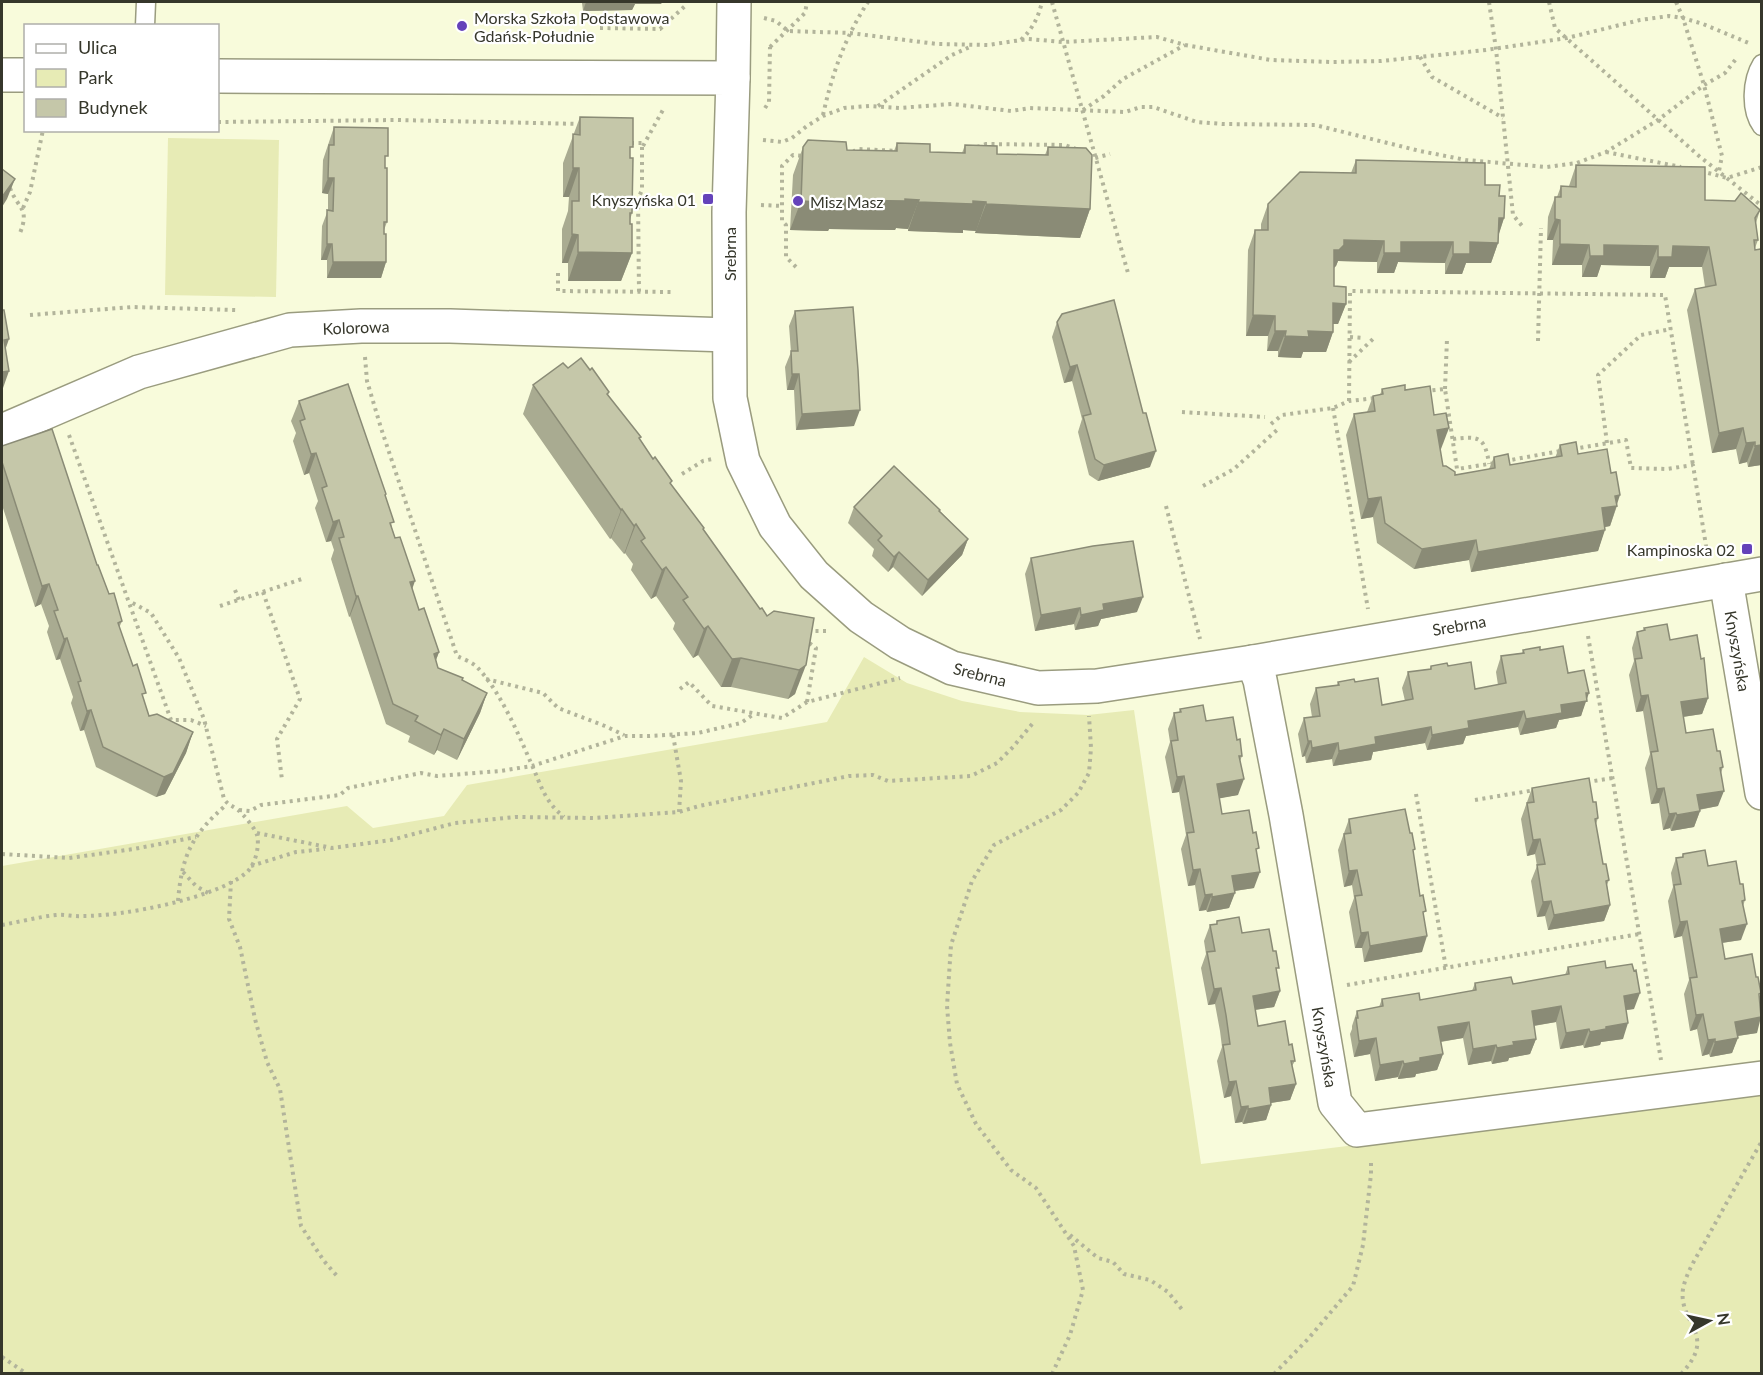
<svg xmlns="http://www.w3.org/2000/svg" width="1763" height="1375" font-family="Lato,sans-serif">
  <rect width="100%" height="100%" fill="#f8fbdb"/>
  <!-- green -->
  <g fill="#e7ebb5">
    <path d="M168,138L279,140L276,297L165,295Z"/>
    <path d="M864,657L907,683L962,701L1020,712L1088,715L1134,710L1201,1164L1761,1095V1373L2,1374V866L347,806L373,828L444,816L467,785L827,722Z"/>
  </g>
  <g fill="none" stroke-linecap="round" stroke-linejoin="round">
    <!-- service casing -->
    <g stroke="#9a9c7f" stroke-width="21">
      <g id="service">
        <path d="M145,26L146,2"/>
        <path d="M1762,64C1752,80 1750,110 1762,126"/>
      </g>
    </g>
    <!-- minor casing -->
    <g stroke="#9a9c7f" stroke-width="36">
      <g id="minor">
        <path d="M733,78L734,2"/>
        <path d="M2,431L139,372L290,330L361,326H450L729,335"/>
        <path d="M1726,580L1762,793"/>
        <path d="M1253,662L1260,680L1286,815L1335,1103L1357,1130L1762,1078"/>
      </g>
    </g>
    <!-- tertiary casing -->
    <g stroke="#9a9c7f" stroke-width="36">
      <g id="tertiary">
        <path d="M2,75H26"/>
        <path d="M218,76L733,78L729,212L730,398L743,461L775,526L814,575L861,617L900,643L952,668L1038,688L1097,686L1253,662L1762,574"/>
      </g>
    </g>
    <!-- path -->
    <g stroke="#b2b49b" stroke-width="4" stroke-dasharray="3 4.5" stroke-linecap="butt">
      <path d="M1052,2L1128,273"/>
      <path d="M1489,2L1496,49L1513,215L1523,227"/>
      <path d="M1549,2L1555,28L1699,156L1762,206"/>
      <path d="M1676,2L1683,18L1704,85L1722,156L1719,171"/>
      <path d="M764,18L776,21L788,31L850,33L937,44L988,45L1028,39L1063,42L1157,37L1185,45L1271,60L1331,62L1381,61L1486,50L1567,38L1640,20L1669,16L1683,18L1703,24L1751,44"/>
      <path d="M600,28L660,29L685,6L686,2"/>
      <path d="M1021,40C1033,28 1038,18 1042,2"/>
      <path d="M770,47L805,13L807,2"/>
      <path d="M1420,57L1432,77L1503,118"/>
      <path d="M878,106L952,55L972,46"/>
      <path d="M765,108L769,102L770,47L766,44"/>
      <path d="M1083,110L1104,96L1123,79L1185,45"/>
      <path d="M823,115C832,74 845,37 868,2"/>
      <path d="M218,122L397,120L583,124"/>
      <path d="M763,140L782,142L792,138L807,126L823,116L844,108L869,106L899,108L952,104L1011,111L1030,108L1125,112L1141,107H1153L1197,122L1223,124L1315,125L1420,151L1466,160L1547,167L1577,163L1606,152L1658,120L1704,85L1725,73L1736,59"/>
      <path d="M631,143H642V190L638,199L639,292"/>
      <path d="M643,146L664,108"/>
      <path d="M977,147L986,144L1065,145L1076,149"/>
      <path d="M853,152L857,149L899,151"/>
      <path d="M1606,152L1681,167"/>
      <path d="M1088,160L1110,154"/>
      <path d="M1701,171L1727,178L1762,167"/>
      <path d="M10,188C18,209 30,208 20,233"/>
      <path d="M761,205L782,206"/>
      <path d="M23,208L30,192L43,130"/>
      <path d="M796,267L786,257V225L782,221V166L793,155L804,156"/>
      <path d="M558,273V291L671,292"/>
      <path d="M30,315L132,307L236,310"/>
      <path d="M1350,337L1363,338"/>
      <path d="M1538,341L1541,228"/>
      <path d="M365,357L367,381L381,428L457,656C463,659 472,662 477,667C500,691 518,733 531,763C541,785 544,801 564,817"/>
      <path d="M1349,362L1374,338"/>
      <path d="M1445,389L1447,339"/>
      <path d="M1425,391L1445,389L1457,469L1495,463"/>
      <path d="M1349,401L1350,291L1665,295L1693,465"/>
      <path d="M1333,408L1368,609"/>
      <path d="M1182,412L1265,417"/>
      <path d="M1271,424L1282,415L1333,408L1349,401L1376,398"/>
      <path d="M69,435L171,720H191L206,726"/>
      <path d="M1453,439C1478,436 1485,436 1489,464"/>
      <path d="M1607,443L1598,375L1641,335L1671,329"/>
      <path d="M1573,449L1626,440L1631,468L1667,469L1693,465L1707,552"/>
      <path d="M1505,461L1560,451"/>
      <path d="M682,474L703,461L712,459"/>
      <path d="M1203,486L1234,469L1277,430"/>
      <path d="M1166,506L1200,639"/>
      <path d="M235,590L239,600"/>
      <path d="M263,592L300,699L277,739L282,780"/>
      <path d="M220,606L305,578"/>
      <path d="M808,631H828"/>
      <path d="M1588,636L1661,1060"/>
      <path d="M486,679L543,693L558,708L605,726L624,735"/>
      <path d="M680,689L689,682L712,706L782,718L807,702L900,678"/>
      <path d="M807,702L816,648L808,642"/>
      <path d="M673,735L681,781L679,812"/>
      <path d="M1587,782L1613,778"/>
      <path d="M1416,794L1446,968"/>
      <path d="M1475,800L1535,790"/>
      <path d="M239,810L250,811L261,805L340,795L348,788L421,773L437,776L500,771L532,766L625,736H649L698,733L741,723L754,714"/>
      <path d="M257,833L332,848L391,840L455,823L516,817L595,818L679,812L699,806L849,776L873,775L888,781L971,776L997,763L1013,747L1033,723"/>
      <path d="M2,854L69,858L134,849L196,837"/>
      <path d="M251,866L296,852L325,849"/>
      <path d="M183,872L196,886L208,893"/>
      <path d="M231,881L229,919L240,947L255,1019L267,1062L280,1089L301,1226L324,1261L337,1276"/>
      <path d="M178,901C182,854 192,835 227,804"/>
      <path d="M2,925C19,922 38,917 56,915C65,914 74,917 83,916C123,916 214,899 246,873C255,866 260,846 257,835C255,828 244,815 238,810C233,806 228,805 224,799L204,719L179,658L151,613L129,601"/>
      <path d="M1347,985L1639,934"/>
      <path d="M1070,1235L1098,1258L1113,1262L1124,1274L1150,1280L1168,1292L1184,1312"/>
      <path d="M2,1357L27,1374"/>
      <path d="M1052,1374L1070,1335L1083,1290L1074,1246L1036,1188L1011,1170L976,1124L957,1084L950,1043L947,1006L951,945L972,881L994,845L1061,810L1078,793L1089,773L1091,748L1089,716"/>
      <path d="M1274,1374L1308,1339L1353,1286L1363,1245L1371,1174V1160"/>
      <path d="M1681,1374C1719,1334 1678,1324 1683,1289C1686,1273 1697,1256 1705,1242C1723,1209 1742,1175 1762,1141"/>
    </g>
    <!-- service -->
    <use href="#service" stroke="#fff" stroke-width="18"/>
    <!-- minor -->
    <use href="#minor" stroke="#fff" stroke-width="33"/>
    <!-- tertiary -->
    <use href="#tertiary" stroke="#fff" stroke-width="33"/>
  </g>
  <!-- wall -->
  <g fill="#a9ab91">
    <path d="M420,2H662L661,4H635L632,10L583,11L582,3Z"/>
    <path d="M580,117L630,154L632,213L630,220L632,253L621,281H568V263H562V229L568,211L569,197H563V163Z"/>
    <path d="M334,127L385,164L387,222L384,230L386,262L381,278H327V260H321L322,226L328,210V194L322,193L323,160Z"/>
    <path d="M897,143L930,152L962,153L965,145L997,154L1045,155L1048,147L1090,209L1080,238L975,233L976,231L963,230V233L908,231V229L896,228L895,230L829,229L828,231L790,230L793,175L803,147L847,150L894,151Z"/>
    <path d="M1356,160L1485,185L1499,196L1504,218L1499,234L1498,243L1491,263H1466L1462,274H1445V263L1398,262L1394,273H1377V262L1338,261L1336,266L1334,268V286L1346,304L1338,324H1333V332L1326,352H1303L1301,358L1278,357V351H1267L1268,336H1246L1248,250L1255,230H1261V224L1268,204L1351,173Z"/>
    <path d="M1576,165L1705,200L1760,210L1756,223L1758,240L1755,248L1761,465L1748,467L1747,462L1739,464L1736,449L1712,453L1687,310L1695,289L1705,287L1702,267H1669L1665,278H1650V266L1601,265L1597,277H1582V265H1552L1553,240H1547L1548,217L1555,197H1557L1561,186H1569Z"/>
    <path d="M795,311L854,426L796,430L794,390H787L785,367L791,352L789,326Z"/>
    <path d="M1057,322L1150,467L1098,481L1089,475L1078,432L1082,419L1072,381L1064,383L1052,337Z"/>
    <path d="M568,368L590,370L609,392L608,395L671,485L704,528L703,530L760,609L767,616L814,618L795,694L788,699L731,687H721L698,655L693,658L673,629L675,623L656,596L651,599L631,570L633,564L625,553L624,554L611,538L610,539L523,414L533,385Z"/>
    <path d="M1382,389L1405,390L1434,415L1441,449H1440L1443,466L1455,475L1489,469L1494,457L1510,465L1555,458L1560,445L1578,454L1617,504V506L1610,526L1605,527L1598,551L1471,572L1469,560L1414,569L1377,543L1373,517L1361,519L1346,435L1354,414L1367,412L1373,396L1380,395Z"/>
    <path d="M299,401L386,494V497L392,528L412,589L419,610L439,652L436,660L438,668L487,693L480,713L457,760L437,750L434,755L408,742L410,736L386,724L350,616L349,617L331,559L334,550L331,541L326,542L315,508L318,501L309,473L304,475L293,441L296,433L291,421Z"/>
    <path d="M2,446L97,565L109,594L122,621L119,628L149,716L193,732L186,753L165,794L156,797L96,767L84,730L80,731L71,703L73,697L60,659L56,660L47,632L49,626L41,604L35,607L2,505Z"/>
    <path d="M854,507L940,511L968,539L962,555L922,596L893,567L888,572L872,556L874,549L848,523Z"/>
    <path d="M1031,558L1137,612L1101,619L1098,626L1075,630L1074,624L1035,631L1025,574Z"/>
    <path d="M1644,628L1670,640L1708,698L1702,714L1683,717L1686,733L1717,751L1723,767L1721,773L1718,806L1699,810L1700,811L1694,827L1671,831L1670,828L1663,830L1659,803L1651,804L1645,768L1650,754L1643,711L1636,712L1629,675L1634,661L1632,648L1637,632L1643,631Z"/>
    <path d="M1523,650H1540L1568,673L1586,699L1581,716L1559,720L1556,728L1520,735L1518,727L1466,736L1463,744L1427,750L1425,743L1373,752L1371,760L1333,766L1332,759L1306,763L1305,756L1302,757L1298,734L1304,718L1312,717L1310,704L1316,688L1337,685L1338,682H1355L1382,705L1405,701L1402,688L1408,672L1430,669L1431,666H1448L1475,689L1498,685L1496,672L1501,656L1522,653Z"/>
    <path d="M1180,709L1206,721L1237,740L1242,756L1240,761L1238,795L1219,798L1222,814L1256,854L1254,888L1235,891L1229,908L1207,912L1206,910L1199,911L1195,885L1188,886L1181,849L1186,835L1179,792L1172,793L1165,757L1170,742L1168,729L1174,713L1179,712Z"/>
    <path d="M1532,788L1593,802L1598,818L1596,824L1603,864L1609,880L1607,885L1610,905L1604,921L1548,930L1545,916L1537,917L1531,881L1537,866L1535,854L1527,856L1521,819Z"/>
    <path d="M1349,819L1413,854L1424,917L1422,952L1364,962L1362,948H1355L1349,912L1354,898L1352,885L1344,887L1338,850Z"/>
    <path d="M1683,854L1708,866L1740,884L1745,900L1743,906L1741,940L1722,943L1725,959L1759,998L1757,1033L1738,1036L1732,1053L1710,1057L1709,1054L1702,1056L1697,1029L1690,1031L1684,994L1689,980L1682,936L1674,938L1668,901L1673,887L1671,873L1676,858L1682,857Z"/>
    <path d="M1217,921L1242,933L1277,974L1280,991L1274,1007L1255,1010L1258,1026L1289,1045L1295,1061L1292,1066L1296,1084L1290,1100L1271,1103V1105L1266,1120L1243,1124L1242,1122L1235,1123L1231,1096L1224,1098L1217,1061L1222,1047L1220,1031L1215,1004L1208,1005L1201,968L1206,954L1204,941L1210,925L1216,924Z"/>
    <path d="M1568,967L1606,968L1634,1009L1626,1010L1623,1039L1601,1042L1600,1045L1584,1048L1583,1045L1560,1049L1556,1022L1534,1026L1536,1039L1530,1054L1509,1058L1508,1061L1492,1064L1491,1061L1468,1065L1463,1038L1441,1042L1443,1054L1437,1070L1416,1074L1415,1077L1398,1079V1077L1375,1081L1370,1054L1354,1057L1350,1034L1352,1029V1026L1357,1011L1379,1007L1382,999L1420,1000L1472,991L1475,983L1513,984L1565,975Z"/>
  </g>
  <!-- shaded-wall -->
  <g fill="#8a8b76">
    <path d="M420,2H583L582,3Z"/>
    <path d="M586,2H662L661,4H635L632,10L583,11Z"/>
    <path d="M573,168H579L569,197H563Z"/>
    <path d="M328,178H334L328,194L322,193Z"/>
    <path d="M15,179L7,199L2,207V197Z"/>
    <path d="M905,199L919,200L908,229L896,228L895,230L829,229L828,231L790,230L801,201Z"/>
    <path d="M973,201L986,202L976,231L963,230V233L908,231L918,202Z"/>
    <path d="M986,204L1090,209L1080,238L975,233Z"/>
    <path d="M1499,218H1504L1497,239Z"/>
    <path d="M1555,219L1560,220L1553,240H1547Z"/>
    <path d="M572,234L578,235L568,263H562Z"/>
    <path d="M1344,240L1384,241L1377,262L1338,261L1336,266L1331,270L1334,250Z"/>
    <path d="M1401,242H1453L1445,263L1398,262L1394,273H1377L1384,253Z"/>
    <path d="M1470,242L1498,243L1491,263H1466L1462,274H1445L1453,254Z"/>
    <path d="M327,244H332L327,260H321Z"/>
    <path d="M1560,244L1589,245L1582,265H1552Z"/>
    <path d="M1604,245L1658,246L1650,266L1601,265L1597,277H1582L1590,256Z"/>
    <path d="M1673,246L1709,247L1702,267H1669L1665,278H1650L1658,257Z"/>
    <path d="M578,252L632,253L621,281H568Z"/>
    <path d="M333,262H386L381,278H327Z"/>
    <path d="M1333,303L1346,304L1338,324H1326Z"/>
    <path d="M1253,315L1275,316L1268,336H1246Z"/>
    <path d="M1275,331H1286L1278,351H1267Z"/>
    <path d="M1308,331L1333,332L1326,352H1303L1301,358L1278,357L1285,336Z"/>
    <path d="M9,339L2,359L4,340Z"/>
    <path d="M1077,365L1072,381L1064,383L1070,367Z"/>
    <path d="M9,371L2,391V372Z"/>
    <path d="M792,374H799L794,390H787Z"/>
    <path d="M860,410L854,426L796,430L802,414Z"/>
    <path d="M1449,428L1441,449L1430,451L1437,430Z"/>
    <path d="M1743,428L1736,449L1712,453L1719,433Z"/>
    <path d="M1755,442L1747,462L1739,464L1746,443Z"/>
    <path d="M1761,445V465L1748,467L1755,446Z"/>
    <path d="M1156,451L1150,467L1098,481L1104,465Z"/>
    <path d="M316,453L309,473L304,475L311,454Z"/>
    <path d="M1620,495L1610,526L1594,529L1602,508L1615,496Z"/>
    <path d="M1381,497L1373,517L1361,519L1368,499Z"/>
    <path d="M622,509L611,538L610,539L621,510Z"/>
    <path d="M339,520L331,541L326,542L333,522Z"/>
    <path d="M636,524L625,553L624,554L634,526Z"/>
    <path d="M1605,530L1598,551L1471,572L1478,552Z"/>
    <path d="M968,539L962,555L922,596L928,580Z"/>
    <path d="M1476,540L1469,560L1414,569L1422,549Z"/>
    <path d="M899,552L893,567L888,572L894,557Z"/>
    <path d="M666,567L656,596L651,599L662,570Z"/>
    <path d="M415,581L408,601L410,582Z"/>
    <path d="M49,584L41,604L35,607L42,586Z"/>
    <path d="M356,596H358L350,616L349,617Z"/>
    <path d="M1143,597L1137,612L1101,619L1098,626L1075,630L1081,615L1103,604Z"/>
    <path d="M1080,608L1074,624L1035,631L1041,615Z"/>
    <path d="M708,626L698,655L693,658L704,629Z"/>
    <path d="M67,638L60,659L56,660L64,639Z"/>
    <path d="M439,652L431,673L434,654Z"/>
    <path d="M741,658L731,687H721L732,659Z"/>
    <path d="M806,665L795,694L788,699L799,670Z"/>
    <path d="M487,693L480,713L457,760L464,739Z"/>
    <path d="M1586,693H1589L1581,716L1559,720L1556,728L1520,735L1526,719L1561,705Z"/>
    <path d="M1648,695L1643,711L1636,712L1641,696Z"/>
    <path d="M1708,698L1702,714L1675,718L1681,702Z"/>
    <path d="M91,710L84,730L80,731L87,711Z"/>
    <path d="M1524,711L1518,727L1466,736L1463,744L1427,750L1432,735L1468,721Z"/>
    <path d="M1431,727L1425,743L1373,752L1371,760L1333,766L1339,751L1375,737Z"/>
    <path d="M444,729L437,750L434,755L441,735Z"/>
    <path d="M193,732L186,753L165,794L156,797L164,777Z"/>
    <path d="M1308,741H1311L1305,756L1302,757Z"/>
    <path d="M1338,743L1332,759L1306,763L1312,748Z"/>
    <path d="M1184,776L1179,792L1172,793L1177,777Z"/>
    <path d="M1244,779L1238,795L1211,800L1217,784Z"/>
    <path d="M1664,788L1659,803L1651,804L1657,789Z"/>
    <path d="M1724,791L1718,806L1691,811L1697,795Z"/>
    <path d="M1700,811L1694,827L1671,831L1677,815Z"/>
    <path d="M1676,813L1670,828L1663,830L1669,814Z"/>
    <path d="M1540,839L1535,854L1527,856L1533,840Z"/>
    <path d="M1200,869L1195,885L1188,886L1193,870Z"/>
    <path d="M1357,870L1352,885L1344,887L1349,871Z"/>
    <path d="M1260,872L1254,888L1227,892L1232,876Z"/>
    <path d="M1235,893L1229,908L1207,912L1212,897Z"/>
    <path d="M1212,894L1206,910L1199,911L1205,895Z"/>
    <path d="M1551,901L1545,916L1537,917L1543,902Z"/>
    <path d="M1610,905L1604,921L1548,930L1554,915Z"/>
    <path d="M1687,921L1682,936L1674,938L1680,922Z"/>
    <path d="M1747,924L1741,940L1714,944L1720,929Z"/>
    <path d="M1368,932L1362,948H1355L1361,933Z"/>
    <path d="M1427,936L1422,952L1364,962L1370,946Z"/>
    <path d="M1221,988L1215,1004L1208,1005L1214,989Z"/>
    <path d="M1280,991L1274,1007L1247,1011L1253,996Z"/>
    <path d="M1640,993L1634,1009L1618,1011L1624,996Z"/>
    <path d="M1561,1006L1556,1022L1526,1027L1532,1011Z"/>
    <path d="M1703,1014L1697,1029L1690,1031L1696,1015Z"/>
    <path d="M1761,1017L1757,1033L1730,1037L1735,1022Z"/>
    <path d="M1469,1022L1463,1038L1432,1043L1438,1027Z"/>
    <path d="M1628,1023L1623,1039L1601,1042L1600,1045L1584,1048L1590,1032L1606,1027Z"/>
    <path d="M1589,1029L1583,1045L1560,1049L1566,1033Z"/>
    <path d="M1376,1038L1370,1054L1354,1057L1359,1041Z"/>
    <path d="M1738,1038L1732,1053L1710,1057L1715,1042Z"/>
    <path d="M1536,1039L1530,1054L1509,1058L1508,1061L1492,1064L1497,1048L1513,1042Z"/>
    <path d="M1715,1039L1709,1054L1702,1056L1708,1040Z"/>
    <path d="M1496,1045L1491,1061L1468,1065L1473,1049Z"/>
    <path d="M1443,1054L1437,1070L1416,1074L1415,1077L1398,1079L1404,1064L1420,1058Z"/>
    <path d="M1403,1061L1398,1077L1375,1081L1380,1065Z"/>
    <path d="M1236,1081L1231,1096L1224,1098L1229,1082Z"/>
    <path d="M1296,1084L1290,1100L1263,1104L1269,1088Z"/>
    <path d="M1271,1105L1266,1120L1243,1124L1248,1109Z"/>
    <path d="M1248,1106L1242,1122L1235,1123L1241,1107Z"/>
  </g>
  <!-- building -->
  <g fill="#c5c7a9" stroke="#8a8b76" stroke-width="1.5">
    <path d="M580,117L633,118V147H630V158H633L632,213H630V224H632V253L578,252V235L572,234V201H579V168H573V134L580,135Z"/>
    <path d="M334,127L388,128V156H385V168H387V222H384V234H386V262H333L332,244H327V210L333,211L334,178H328L329,145H334Z"/>
    <path d="M808,140L846,142L847,150L897,151V143L930,144V152L965,153V145L997,146V154L1048,155V147L1086,148L1092,155L1090,209L986,204V202L973,201V204L918,202L919,200L905,199V201L840,200L839,203L801,201L803,147Z"/>
    <path d="M1356,160L1485,163V185H1500L1499,196H1505L1504,218H1499L1498,243L1470,242V254H1453V242H1401V253H1384V241L1344,240V245L1339,250H1334V286L1346,287V304L1333,303V332L1308,331L1309,337L1285,336L1286,331H1275V316L1253,315L1255,230H1268V204L1300,172L1356,173Z"/>
    <path d="M1576,165L1705,167V200L1735,201L1741,193L1760,210L1755,218L1758,240H1754L1755,250L1761,249V445L1755,446V442L1746,443L1743,428L1719,433L1695,289L1716,285L1709,247L1673,246L1672,257H1658V246L1604,245V256H1590L1589,245L1560,244V220L1555,219V197H1561V186L1576,187Z"/>
    <path d="M2,169L15,179L2,197Z"/>
    <path d="M1114,300L1143,413H1146L1156,451L1104,465L1095,459L1083,416L1091,414L1077,365L1070,367L1057,322L1062,314Z"/>
    <path d="M853,307L858,370L860,410L802,414L799,374H792L791,351H798L795,311Z"/>
    <path d="M2,310H4L9,339L4,340L9,371L2,372Z"/>
    <path d="M581,358L590,370L592,368L609,392L607,394L641,437L639,438L653,459L655,457L672,481L670,483L704,528L703,529L760,609L762,608L767,616L774,611L814,618L806,665L799,670L741,658L732,659L708,626L704,629L683,600L688,597L666,567L662,570L641,541L645,538L636,524L634,526L622,509L621,510L533,385L563,363L568,368Z"/>
    <path d="M348,384L386,494L385,495L394,522L390,523L395,538L400,537L415,581L410,582L419,610L424,608L439,652L434,654L438,668L463,678L462,680L487,693L464,739L444,729L441,735L415,721L418,716L393,704L358,596H356L339,538L344,537L339,520L333,522L322,488L327,486L316,453L311,454L300,421L305,419L299,401Z"/>
    <path d="M1405,385V390L1430,386L1434,415L1446,413L1449,428L1437,430L1443,466H1446L1455,472V475L1495,468L1494,457L1508,454L1510,465L1562,456L1560,445L1576,442L1578,454L1607,449L1611,473L1616,472L1620,495L1615,496L1617,506L1602,508L1605,530L1478,552L1476,540L1422,549L1385,523L1381,497L1368,499L1354,414L1375,411L1373,396L1383,394L1382,389Z"/>
    <path d="M52,429L97,565H98L109,594L114,593L122,621L118,623L133,666L137,664L142,680L146,693L142,694L149,716L157,714L193,732L173,773L164,777L103,747L91,710L87,711L78,682L81,681L67,638L64,639L54,611L58,610L49,584L42,586L2,462V446Z"/>
    <path d="M894,466L940,510L939,511L968,539L928,580L899,552L894,557L878,540L882,536L854,507Z"/>
    <path d="M1133,541L1143,597L1103,604L1104,610L1081,615L1080,608L1041,615L1031,558L1093,546Z"/>
    <path d="M1667,624L1670,640L1697,635L1701,659L1704,658L1708,698L1681,702L1686,733L1713,729L1717,751H1720L1723,767L1720,768L1724,791L1697,795L1700,811L1677,815L1676,813L1669,814L1664,788L1657,789L1651,752L1658,751L1648,695L1641,696L1635,659L1642,658L1637,632L1645,630L1644,628Z"/>
    <path d="M1563,646L1568,673L1584,670L1589,693H1586L1587,701L1561,705L1562,713L1526,719L1524,711L1468,721L1469,728L1432,735L1431,727L1375,737L1376,744L1339,751L1338,743L1312,748L1311,741H1308L1304,718L1320,716L1316,688L1339,685L1338,682L1354,679L1355,682L1378,678L1382,705L1413,699L1408,672L1431,669V666L1447,663L1448,666L1471,662L1475,689L1506,683L1501,656L1524,653L1523,650L1540,647V650Z"/>
    <path d="M1203,705L1206,721L1233,717L1237,740L1240,739L1242,756H1239L1244,779L1217,784L1222,814L1249,810L1253,833L1256,832L1259,848L1256,849L1260,872L1232,876L1235,893L1212,897V894L1205,895L1200,869L1193,870L1187,833L1194,832L1184,776L1177,777L1171,741L1178,740L1174,713L1181,712L1180,709Z"/>
    <path d="M1589,778L1593,802H1596L1598,818L1595,819L1603,864H1606L1609,880L1606,881L1610,905L1554,915L1551,901L1543,902L1537,865L1545,864L1540,839L1533,840L1527,803L1534,802L1532,788Z"/>
    <path d="M1405,809L1410,833H1412L1415,849L1413,850L1420,896L1423,895L1426,911L1423,912L1427,936L1370,946L1368,932L1361,933L1355,896L1362,895L1357,870L1349,871L1344,834L1351,833L1349,819Z"/>
    <path d="M1705,850L1708,866L1736,861L1740,884H1743L1745,900L1742,901L1747,924L1720,929L1725,959L1752,954L1756,977H1758L1761,993L1759,994L1761,1017L1735,1022L1738,1038L1715,1042V1039L1708,1040L1703,1014L1696,1015L1690,978L1697,977L1687,921L1680,922L1674,885L1681,884L1676,858L1683,857V854Z"/>
    <path d="M1239,917L1242,933L1269,929L1273,951H1276L1279,968H1276L1280,991L1253,996L1258,1026L1285,1021L1289,1045L1292,1044L1295,1061H1291L1296,1084L1269,1088L1271,1105L1248,1109V1106L1241,1107L1236,1081L1229,1082L1223,1045L1230,1044L1226,1015L1221,988L1214,989L1207,952L1215,951L1210,925L1217,924V921Z"/>
    <path d="M1605,961L1606,968L1632,964L1634,971L1636,970L1640,993L1624,996L1628,1023L1606,1027V1029L1590,1032L1589,1029L1566,1033L1561,1006L1532,1011L1536,1039L1513,1042L1514,1045L1497,1048L1496,1045L1473,1049L1469,1022L1438,1027L1443,1054L1420,1058V1061L1404,1064L1403,1061L1380,1065L1376,1038L1359,1041L1356,1018H1358L1357,1011L1383,1006L1382,999L1419,993L1420,1000L1476,990L1475,983L1511,977L1513,984L1569,974L1568,967Z"/>
  </g>
  <!-- markers -->
  <g fill="#6442ba" stroke="#fff" stroke-width="2">
    <circle cx="462" cy="26" r="6"/>
    <rect x="702" y="193" width="12" height="12" rx="3"/>
    <circle cx="798" cy="201" r="6"/>
    <rect x="1741" y="543" width="12" height="12" rx="3"/>
  </g>
  <g text-anchor="middle" dominant-baseline="central" stroke-width="4.5" stroke-linejoin="round" paint-order="stroke">
    <!-- poi labels -->
    <g font-size="16" fill="#36372b" stroke="#fff" text-anchor="start">
      <text x="474" y="17">Morska Szkoła Podstawowa<tspan x="474" dy="18">Gdańsk-Południe</tspan></text>
      <text x="696" y="199" text-anchor="end">Knyszyńska 01</text>
      <text x="810" y="201">Misz Masz</text>
      <text x="1735" y="549" text-anchor="end">Kampinoska 02</text>
    </g>
    <!-- street labels -->
    <g font-size="16" fill="#36372b" stroke="#fff">
      <text transform="translate(729 254) rotate(-90)">Srebrna</text>
      <text transform="translate(356 327) rotate(-2)">Kolorowa</text>
      <text transform="translate(1459 625) rotate(-10)">Srebrna</text>
      <text transform="translate(1738 651) rotate(80)">Knyszyńska</text>
      <text transform="translate(980 674) rotate(14)">Srebrna</text>
      <text transform="translate(1325 1047) rotate(80)">Knyszyńska</text>
    </g>
  </g>
  <!-- border -->
  <rect width="1763" height="1375" fill="none" stroke="#36372b" stroke-width="6"/>
  <!-- legend -->
  <rect x="24" y="24" width="195" height="108" fill="#ffffff" stroke="#afafaa" stroke-width="1.5"/>
  <rect x="36" y="44" width="30" height="9" fill="#ffffff" stroke="#afafaa" stroke-width="1.5"/>
  <text x="78" y="54" font-size="18" fill="#36372b">Ulica</text>
  <rect x="36" y="69" width="30" height="18" fill="#e7ebb5" stroke="#afafaa" stroke-width="1.5"/>
  <text x="78" y="84" font-size="18" fill="#36372b">Park</text>
  <rect x="36" y="99" width="30" height="18" fill="#c5c7a9" stroke="#afafaa" stroke-width="1.5"/>
  <text x="78" y="114" font-size="18" fill="#36372b">Budynek</text>
  <!-- north arrow -->
  <g transform="translate(1709 1321) rotate(82)" stroke="#ffffff" stroke-width="4.5" paint-order="stroke">
  <path d="M0-4.5L10 22L0 15L-10 22Z" fill="#36372b"/>
  <text y="-9" font-size="16" font-weight="bold" text-anchor="middle" fill="#36372b">N</text>
  </g>
</svg>
